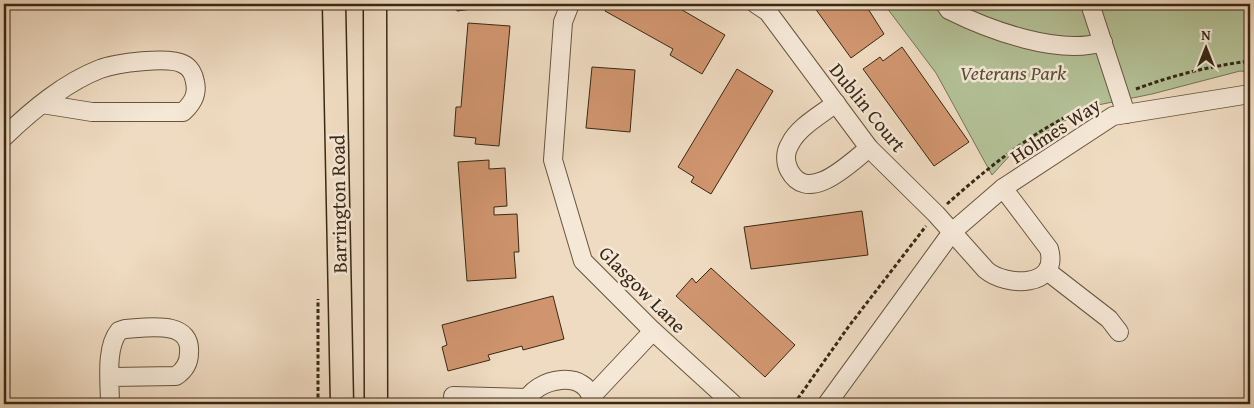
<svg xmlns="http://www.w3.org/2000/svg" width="1254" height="408" font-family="'Gentium Book Plus',serif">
  <rect width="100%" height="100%" fill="#efdbc1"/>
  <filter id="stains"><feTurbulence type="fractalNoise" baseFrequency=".004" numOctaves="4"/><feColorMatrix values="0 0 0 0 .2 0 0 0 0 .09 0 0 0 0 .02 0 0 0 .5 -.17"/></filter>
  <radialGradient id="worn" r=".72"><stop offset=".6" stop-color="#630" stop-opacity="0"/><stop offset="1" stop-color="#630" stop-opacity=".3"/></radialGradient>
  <!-- green -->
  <path fill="#b4c197" stroke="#767556" d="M884,4H1250V72L1240,71L1152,94L1088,107L1013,152L992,175L936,73Z"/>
  <!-- building -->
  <g fill="#d0956f" stroke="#382914">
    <path d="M456,4H502V5L457,11Z"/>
    <path d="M609,4H672L725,35L702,74L670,55L673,49L605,11Z"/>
    <path d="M812,4H865L884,34L851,58Z"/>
    <path d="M468,23L510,26L499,146L475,144L476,138L454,136L456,107H461Z"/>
    <path d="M902,47L969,142L934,166L863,69L880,57L883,61Z"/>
    <path d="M592,67L635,70L630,132L586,128Z"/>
    <path d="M737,69L773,91L711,194L691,182L694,177L678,167Z"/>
    <path d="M489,160V169L505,168L507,206L494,207V215L517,214L519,252H514L516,278L467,281L458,162Z"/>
    <path d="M862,211L868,255L751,269L744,227Z"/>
    <path d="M711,268L795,345L765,377L676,296L692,278L696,283Z"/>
    <path d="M553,296L564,339L523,350L522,346L488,355L490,360L448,371L442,347L447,345L442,325Z"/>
  </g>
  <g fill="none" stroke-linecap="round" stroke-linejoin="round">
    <!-- minor casing -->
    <g stroke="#66563f" stroke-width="20">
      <g id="minor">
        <path d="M570,4L563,22L553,160L583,261L653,331L733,404"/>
        <path d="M756,4L768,12L869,148L936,214L986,270C1006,287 1060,288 1049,249L1003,188"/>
        <path d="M945,4L949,10C989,30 1059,56 1103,42"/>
        <path d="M1090,4L1126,114"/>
        <path d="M836,103C822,114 798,127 790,144C785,152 785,162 789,170C808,206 850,163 869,148"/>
        <path d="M4,137C32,110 64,83 100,69C116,63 169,56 183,64C190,67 194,75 195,82C198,95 192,104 183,112H92L42,104"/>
        <path d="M1047,271L1109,319L1119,332"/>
        <path d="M453,396L527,398"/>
        <path d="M591,397L653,331"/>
        <path d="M110,404C110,383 105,348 119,331L125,329C146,328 192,319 189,353C189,363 185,370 176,376L111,377"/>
        <path d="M525,404C533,377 591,367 592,404"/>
        <path d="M827,404L952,232L1003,188L1113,116L1250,94"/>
      </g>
    </g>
    <!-- major casing -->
    <g stroke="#382914" stroke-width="25">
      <g id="major">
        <path d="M334,4L342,404"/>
        <path d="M375,4L376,404"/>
      </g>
    </g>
    <!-- path -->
    <g stroke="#382914" stroke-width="3" stroke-dasharray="4 2.5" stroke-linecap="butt">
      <path d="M1136,89C1174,75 1210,66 1250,61"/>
      <path d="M947,204C992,164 1043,123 1099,102"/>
      <path d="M318,404V299"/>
      <path d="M794,404L849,326L926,226"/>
    </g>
    <!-- minor -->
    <use href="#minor" stroke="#f5e8d7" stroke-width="18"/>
    <!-- major -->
    <use href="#major" stroke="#efdbc1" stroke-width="22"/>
  </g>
  <g text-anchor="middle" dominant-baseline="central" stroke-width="5" stroke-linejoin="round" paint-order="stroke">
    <!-- park labels -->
    <g font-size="20" font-style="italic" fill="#574f35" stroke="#f5e8d7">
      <text x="1013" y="72">Veterans Park</text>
    </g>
    <!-- street labels -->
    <g font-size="20" fill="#382914" stroke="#f5e8d7">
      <text transform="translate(868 107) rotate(51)">Dublin Court</text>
      <text transform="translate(1055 130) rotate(-33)">Holmes Way</text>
      <text transform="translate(338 204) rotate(-91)">Barrington Road</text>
      <text transform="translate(643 289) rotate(45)">Glasgow Lane</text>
    </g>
  </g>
  <!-- margin -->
  <rect width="1254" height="408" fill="none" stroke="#efdbc1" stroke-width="20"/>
  <rect x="5" y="5" width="1244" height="398" fill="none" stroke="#382914" stroke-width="2.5"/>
  <rect x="10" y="10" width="1234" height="388" fill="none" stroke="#382914"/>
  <!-- north arrow -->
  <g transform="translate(1206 48)" stroke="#f5e8d7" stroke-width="4" paint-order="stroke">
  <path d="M0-4L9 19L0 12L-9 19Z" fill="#382914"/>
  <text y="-8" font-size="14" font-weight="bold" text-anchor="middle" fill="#382914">N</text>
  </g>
  <rect width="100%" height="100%" filter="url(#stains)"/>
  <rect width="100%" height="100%" fill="url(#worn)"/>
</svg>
